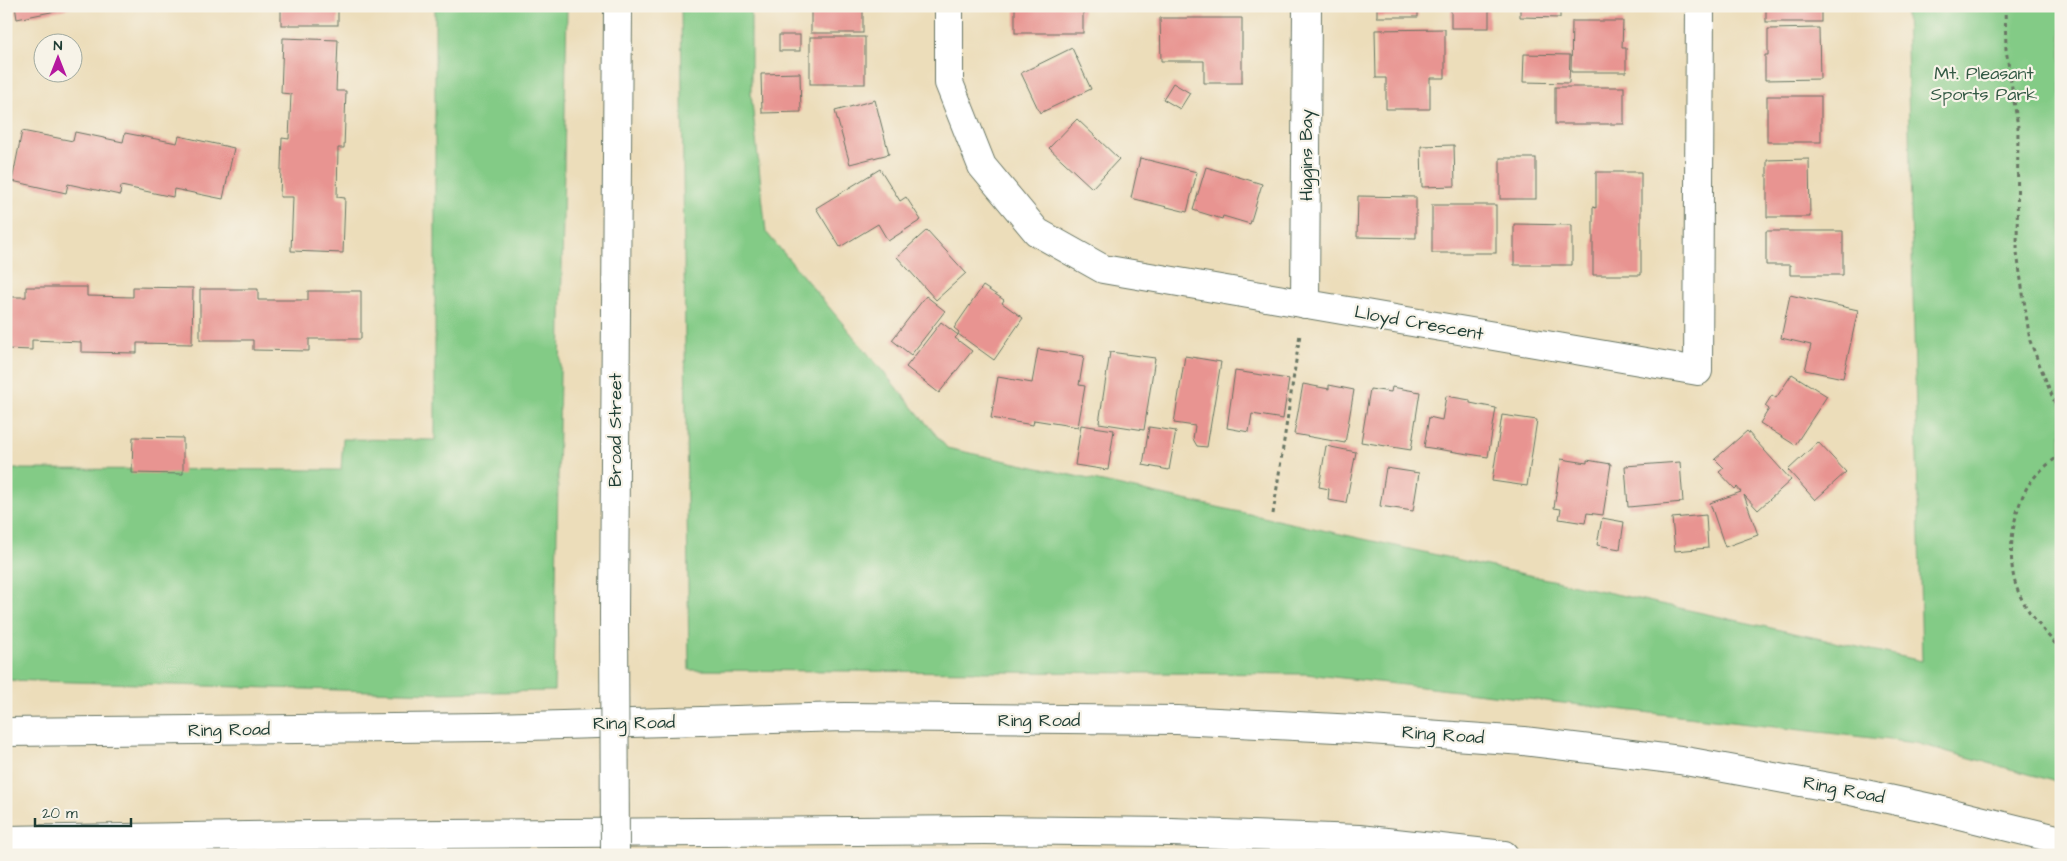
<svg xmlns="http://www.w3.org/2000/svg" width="2067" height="861" font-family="'Architects Daughter',sans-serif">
  <rect width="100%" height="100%" fill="#f7f3e8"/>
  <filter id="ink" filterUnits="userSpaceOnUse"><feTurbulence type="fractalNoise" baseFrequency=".02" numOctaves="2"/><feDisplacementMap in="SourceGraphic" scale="10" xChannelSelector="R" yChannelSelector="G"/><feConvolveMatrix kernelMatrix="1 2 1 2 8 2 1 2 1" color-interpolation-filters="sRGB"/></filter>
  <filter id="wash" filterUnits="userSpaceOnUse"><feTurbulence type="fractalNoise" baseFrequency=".0096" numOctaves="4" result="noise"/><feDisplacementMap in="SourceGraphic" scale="20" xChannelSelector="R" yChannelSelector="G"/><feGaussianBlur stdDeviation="1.12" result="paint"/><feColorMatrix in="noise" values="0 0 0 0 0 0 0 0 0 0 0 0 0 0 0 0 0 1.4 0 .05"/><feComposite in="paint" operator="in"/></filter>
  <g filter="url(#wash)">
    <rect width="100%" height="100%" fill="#ecddba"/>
    <!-- green -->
    <g fill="#83cb86" stroke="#51845d">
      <path d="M435,6H567L554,691L437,693L6,680V469L341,470L343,439L435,440Z"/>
      <path d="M681,6H751V93L766,232L947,448L1922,661L1906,6H2061V783L1916,743L1307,674L689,670Z"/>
    </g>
    <g id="blocks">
      <!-- building -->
      <g fill="#e89491">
        <path d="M15,6H75V7L17,19Z"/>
        <rect x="281" y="6" width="57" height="19"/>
        <rect x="811" y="6" width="52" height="27"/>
        <rect x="1015" y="6" width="68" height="27"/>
        <rect x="1377" y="6" width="41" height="11"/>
        <rect x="1451" y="6" width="38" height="22"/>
        <path d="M1520,6H1560V18L1520,17Z"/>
        <rect x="1766" y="6" width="55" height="16"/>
        <path d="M1160,18H1242V83H1204V61H1161Z"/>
        <path d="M1572,21H1623L1622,48H1626V72H1571Z"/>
        <path d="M1819,28L1820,79L1765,80V55H1768V29Z"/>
        <path d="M1445,29V78H1430V109H1386V78H1376L1375,30Z"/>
        <rect x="779" y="35" width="21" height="16"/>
        <rect x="810" y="37" width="55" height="47"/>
        <path d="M283,38L338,40L336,91H346L344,148H338L337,197L345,198L343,253L291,251L293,197H280L282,138L289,139L291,94L281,93Z"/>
        <path d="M1072,48L1091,89L1040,113L1021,73Z"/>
        <path d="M1524,54L1570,55L1569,83L1523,82Z"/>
        <path d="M800,73L801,112L762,113L761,74Z"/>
        <path d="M1173,83L1190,93L1180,109L1163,99Z"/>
        <rect x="1555" y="87" width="69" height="37"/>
        <rect x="1767" y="96" width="54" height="46"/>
        <path d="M875,100L889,154L850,164L835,111Z"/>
        <path d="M1077,119L1119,159L1092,188L1049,148Z"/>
        <path d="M22,131L73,141L75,132L123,142L125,133L177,143L179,136L234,148L223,199L174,189L173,197L121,186L120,195L68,184L66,193L12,181Z"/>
        <path d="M1454,145L1455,186L1422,187L1421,146Z"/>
        <path d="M1140,158L1197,172L1187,212L1131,198Z"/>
        <rect x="1500" y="158" width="36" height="41"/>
        <path d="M1809,159L1810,217H1767V160Z"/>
        <path d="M1206,167L1262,184L1250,224L1223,216L1222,219L1193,210Z"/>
        <path d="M880,169L900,201L906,197L921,220L888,241L878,224L840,247L816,208Z"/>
        <path d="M1596,172H1641V275H1593V207L1596,208Z"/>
        <path d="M1358,196L1416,197V238L1357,237Z"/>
        <rect x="1432" y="205" width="64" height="48"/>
        <path d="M1514,224L1572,225V265H1514Z"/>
        <path d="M927,230L966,273L936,300L897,257Z"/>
        <path d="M1766,231H1843V275H1790V265H1766Z"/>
        <path d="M983,286L1004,300L1002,303L1023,318L994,360L958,334L959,332L954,328Z"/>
        <path d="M26,287H87V296L133,297V287L193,288L192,344L137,343V353L81,352V342L32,340V350L6,349V297H26Z"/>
        <path d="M200,289H258V300H308V291H361V339H309V351L253,350V340H200Z"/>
        <path d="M1790,295L1858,310L1843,378L1805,370L1811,345L1781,338Z"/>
        <path d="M926,296L945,311L911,355L892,340Z"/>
        <path d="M941,322L958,335L955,338L972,351L939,393L906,367Z"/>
        <path d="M1038,349L1084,356L1079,385L1085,386L1078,427L1034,420L1033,425L991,418L998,377L1032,383Z"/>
        <path d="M1110,352L1155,358L1144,430L1099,423Z"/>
        <path d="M1185,356L1221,362L1207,447L1197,446L1193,439L1195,426L1174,423Z"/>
        <path d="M1235,371L1289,379L1283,419L1252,414L1249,432L1227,428Z"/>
        <path d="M1792,374L1827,396L1795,445L1760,423L1769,409L1765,406L1772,395L1776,398Z"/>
        <path d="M1303,384L1329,389V385L1354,390L1345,443L1294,434Z"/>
        <path d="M1392,387L1420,392L1411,450L1361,442L1370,389L1391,392Z"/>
        <path d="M1446,396L1470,400V403L1496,408L1488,457L1424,447L1429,417L1442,420Z"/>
        <path d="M1502,415L1537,420L1527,486L1492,481Z"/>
        <path d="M1081,425L1114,430L1108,470L1075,465Z"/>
        <path d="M1149,427L1176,431L1169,470L1143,465Z"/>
        <path d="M1747,431L1791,480L1758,510L1744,495L1758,535L1725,547L1710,503L1741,492L1737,487L1735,489L1719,472L1724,468L1715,459Z"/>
        <path d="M133,437L183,438V474L132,473Z"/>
        <path d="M1818,442L1846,472L1815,500L1788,470Z"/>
        <path d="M1326,446L1356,452L1346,503L1328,500L1329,489L1319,487Z"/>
        <path d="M1561,459L1587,463V460L1611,464L1603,515L1587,513L1585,523L1559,519L1561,509L1554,508Z"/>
        <path d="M1680,462L1683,502L1628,507L1625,466Z"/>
        <path d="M1386,468L1419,473L1413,511L1380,506Z"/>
        <path d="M1706,515L1708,548L1675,551L1672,518Z"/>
        <path d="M1602,518L1624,522L1620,549L1597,545Z"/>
      </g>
    </g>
  </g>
  <g filter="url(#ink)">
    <use href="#blocks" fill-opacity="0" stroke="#677563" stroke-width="1"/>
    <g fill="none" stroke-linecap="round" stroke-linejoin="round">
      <!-- minor casing -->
      <g stroke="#677563" stroke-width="30">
        <g id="minor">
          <path d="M949,6V83L982,166L1037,232L1103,269L1698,371L1700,6"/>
          <path d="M1305,304L1307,6"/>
          <path d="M614,614L618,6"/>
        </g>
      </g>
      <!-- highway casing -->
      <g stroke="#677563" stroke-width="30">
        <g id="highway">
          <path d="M6,732L491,727L844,717L1177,720L1356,729L1524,741L1680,760L1851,791L1935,809L2061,840"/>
          <path d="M6,840L310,835L985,830L1171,832L1359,839L1504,855"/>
        </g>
      </g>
      <!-- path -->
      <g stroke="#677563" stroke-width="3" stroke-dasharray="4 4" stroke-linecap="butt">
        <path d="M2005,6L2006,49L2018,127L2017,253L2030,341L2061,418"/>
        <path d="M2061,454C2051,462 2040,470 2032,480C2012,506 2005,561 2018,591C2027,613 2045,632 2061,650"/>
        <path d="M1273,514L1300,334"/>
      </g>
      <!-- minor -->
      <use href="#minor" stroke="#fff" stroke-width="28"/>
      <!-- highway -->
      <use href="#highway" stroke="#fff" stroke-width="28"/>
      <!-- minor-bridge casing -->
      <g stroke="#677563" stroke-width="30" stroke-linecap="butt">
        <path id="minor-bridge" d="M614,614L615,855"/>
      </g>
      <!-- minor-bridge -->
      <use href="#minor-bridge" stroke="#fff" stroke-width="28"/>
    </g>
  </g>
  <g text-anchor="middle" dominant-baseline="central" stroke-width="4.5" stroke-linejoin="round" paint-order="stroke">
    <!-- park labels -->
    <g font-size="18" fill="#335944" stroke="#f7f3e8">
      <text x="1984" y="73">Mt. Pleasant<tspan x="1984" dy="21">Sports Park</tspan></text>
    </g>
    <!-- street labels -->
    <g font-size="18" fill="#1f3d34" stroke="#f7f3e8">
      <text transform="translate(1306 155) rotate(-90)">Higgins Bay</text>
      <text transform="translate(1419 323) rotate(10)">Lloyd Crescent</text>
      <text transform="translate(615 430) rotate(-90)">Broad Street</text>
      <text x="1039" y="720">Ring Road</text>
      <text transform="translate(634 723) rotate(-1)">Ring Road</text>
      <text transform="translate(229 730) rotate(-1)">Ring Road</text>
      <text transform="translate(1443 735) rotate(4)">Ring Road</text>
      <text transform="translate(1844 790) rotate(11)">Ring Road</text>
    </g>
  </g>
  <!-- margin -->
  <rect width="2067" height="861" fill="none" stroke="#f7f3e8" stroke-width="25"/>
  <!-- north arrow -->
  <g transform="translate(58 58)"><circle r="24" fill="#f7f3e8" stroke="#a1aaa0"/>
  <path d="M0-4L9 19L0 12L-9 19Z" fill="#b5179e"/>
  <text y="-8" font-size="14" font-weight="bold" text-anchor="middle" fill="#1f3d34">N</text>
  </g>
  <!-- scale -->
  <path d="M35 818v8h96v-8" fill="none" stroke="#1f3d34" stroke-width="2.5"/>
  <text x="42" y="818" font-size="15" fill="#1f3d34" stroke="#f7f3e8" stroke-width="4" paint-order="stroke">20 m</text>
</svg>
